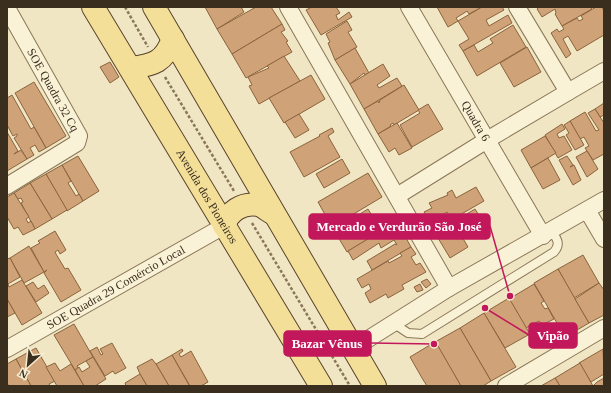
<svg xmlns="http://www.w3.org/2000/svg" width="611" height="393" font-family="'Times New Roman',serif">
  <rect width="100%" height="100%" fill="#f0e6c3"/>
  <!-- building -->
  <g fill="#cfa377" stroke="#8b633e">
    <path d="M205,7H241L244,12L217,29Z"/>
    <path d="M256,7H271L282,24L232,54L217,29Z"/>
    <path d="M312,7H336L340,13L336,15L338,20L349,12L352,17L321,35L306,10Z"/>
    <path d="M437,7H482L469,14L467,11L464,13L456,18L458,21L448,27Z"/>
    <path d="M482,7H502L504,10L486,20L489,26L508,15L512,23L463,51L459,45L469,39L458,21Z"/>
    <path d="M539,7H590L592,9L562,26L555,14L556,13L555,9L542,17L537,9Z"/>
    <path d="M596,7H602L604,11V35L577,51L568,36L563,39L571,54L566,58L551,33L557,29L559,32L564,29L562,26L577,18L579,21L583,19L581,16Z"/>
    <path d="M347,21L352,30L348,32L357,47L335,60L328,43L330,42L326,34Z"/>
    <path d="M282,24L285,30L281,32L288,41L286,42L292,52L246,78L232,54Z"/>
    <path d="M513,25L526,47L477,76L463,51L474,45L478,52L493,43L490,39Z"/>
    <path d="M527,47L541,72L514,87L500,63Z"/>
    <path d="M355,48L369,73L365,75L364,73L350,84L335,60Z"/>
    <path d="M284,56L300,81L259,104L249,86L252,85L248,77L269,68L267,66Z"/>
    <path d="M110,62L119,77L110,83L100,67Z"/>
    <path d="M383,64L390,76L377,85L379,88L397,78L402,86L364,109L350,84Z"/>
    <path d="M311,75L325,99L284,123L269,98Z"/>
    <path d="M34,82L66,136L46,148L15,93Z"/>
    <path d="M404,85L419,110L394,125L393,123L390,125L391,126L378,134L364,109L378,101L379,103L380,100Z"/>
    <path d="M12,95L31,129L34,127L46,148L39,152L35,145L30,148L34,155L27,159L14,138L17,136V134L13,136L7,125V98Z"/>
    <path d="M604,103V115L600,117L595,109Z"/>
    <path d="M428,104L443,129L412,147L400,125L420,113L418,110Z"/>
    <path d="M595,109L604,123V154L593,160L585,148L589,146L584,137L580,139L570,121L585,112L596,131L599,130L588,113Z"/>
    <path d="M299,114L309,130L295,138L285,122Z"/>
    <path d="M570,121L584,145L575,150L566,135L569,133L564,125Z"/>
    <path d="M397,123L412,148L399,155L395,148L389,152L378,134Z"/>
    <path d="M562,124L565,129L557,134L559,138L564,136L572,150L558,158L545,135Z"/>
    <path d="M332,128L334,132L328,136L340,157L304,177L290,152L320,136L319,135Z"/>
    <path d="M7,132L18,151L14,154L21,150L27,159L7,171Z"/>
    <path d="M545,136L556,153L531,168L521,150Z"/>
    <path d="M587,151L598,169L587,177L576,157Z"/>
    <path d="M78,156L99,191L83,201L62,165Z"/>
    <path d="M567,156L573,165L570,167L574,165L581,180L573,185L559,160Z"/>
    <path d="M548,158L560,180L543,189L531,168Z"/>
    <path d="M342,159L350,173L324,188L316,174Z"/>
    <path d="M62,165L71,181L68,183L76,196L79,194L83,201L67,211L46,174Z"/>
    <path d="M368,173L382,197L332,227L318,202Z"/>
    <path d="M46,174L67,210L52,219L30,183Z"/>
    <path d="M30,183L52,219L35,229L21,203L23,202L21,198L18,199L14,193Z"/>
    <path d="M476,187L484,201L451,220L447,212L439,217L445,227L436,233L424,212L432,208L429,203L448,195L447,193L452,190L456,198Z"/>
    <path d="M14,193L29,217L26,219L28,223L31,221L35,229L23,235L18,227L14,229L7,217V197Z"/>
    <path d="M368,209L381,231L347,252L332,227L343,220L345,223Z"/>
    <path d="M475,209L483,222L461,235L468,247L450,258L435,233Z"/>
    <path d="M397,222L411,247L372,270L367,261L395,244L397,245L394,240L381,248L379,243L353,260L348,251L381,231L388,230L392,227L391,225Z"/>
    <path d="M55,231L66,250L60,254L58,250L55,252L56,254L65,269L68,268L81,290L61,302L44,273L47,270L44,272L31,248L40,243L38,241Z"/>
    <path d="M29,246L44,272L24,283L10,258Z"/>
    <path d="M411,247L416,254L411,257L416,265L420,263L426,272L402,285L404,289L388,298L386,294L370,303L365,293L371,289L369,284L362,288L357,279L388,261L389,263L402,256L400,253Z"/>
    <path d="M583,255L599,283L574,298L558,269Z"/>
    <path d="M10,258L20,277L8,284L9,287L22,280L42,313L22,325L7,299V259Z"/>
    <path d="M558,269L589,323L565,337L534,283Z"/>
    <path d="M427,279L431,284L426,288L421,282Z"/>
    <path d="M33,282L38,289L44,285L49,293L36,302L26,286Z"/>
    <path d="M599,283L604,290V315L589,323L575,299Z"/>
    <path d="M420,284L423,290L417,292L414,287Z"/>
    <path d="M534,284L544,301L541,303L545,309L548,308L554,319L542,325L539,321L526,328L509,299Z"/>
    <path d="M509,298L530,334L505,348L484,313Z"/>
    <path d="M7,299L15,313L7,317Z"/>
    <path d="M484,313L516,367L491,381L460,328Z"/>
    <path d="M74,324L93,357L77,366L78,368L75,370L54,335Z"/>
    <path d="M460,328L491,381L483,386H461L435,342Z"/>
    <path d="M435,342L438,346L461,386H427L422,378L410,357Z"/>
    <path d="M112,343L126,368L115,374L113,371L105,376L90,351L97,347L101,355L103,354L100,349Z"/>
    <path d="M36,348L55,381L49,384L50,386H31L16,359Z"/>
    <path d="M182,349L183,351L179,354L181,357L191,351L208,382L201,386H190L172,355Z"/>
    <path d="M603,349L604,374L591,382L579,363Z"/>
    <path d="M172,355L189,385L190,386H169L156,364Z"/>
    <path d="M93,357L106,379L95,386H84L75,370L79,367L82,372L90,367L86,361Z"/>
    <path d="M16,359L31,386H9L7,383V364Z"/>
    <path d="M152,359L156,364L169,386H147L140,374L137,367Z"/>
    <path d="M55,363L60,371L71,364L84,386H57L46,367Z"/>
    <path d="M580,363L593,386H560L555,378Z"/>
    <path d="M140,374L147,386H126L125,383Z"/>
    <path d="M555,378L560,386H541Z"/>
    <path d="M604,378V386H593L597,382Z"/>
  </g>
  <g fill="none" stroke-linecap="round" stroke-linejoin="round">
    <!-- lane casing -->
    <g stroke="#8a7759" stroke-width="10">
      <path id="lane" d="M393,323L408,333L422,334L554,252C561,244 557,239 552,231"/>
    </g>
    <!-- street casing -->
    <g stroke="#8a7759" stroke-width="18">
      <g id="street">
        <path d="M288,7L449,288"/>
        <path id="s1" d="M409,7L543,236"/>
        <path id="s2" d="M7,8L79,136L77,143L7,186"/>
        <path d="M568,92L604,71"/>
        <path d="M397,196L487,140L568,92L517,7"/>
        <path d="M587,210L604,239"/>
        <path d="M354,348L449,288L604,200"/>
        <path id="s3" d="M7,349L224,226"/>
        <path d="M506,386L604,328"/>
      </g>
    </g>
    <!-- primary casing -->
    <g stroke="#58452d" stroke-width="24">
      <g id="primary">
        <path id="s4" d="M93,7L321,386"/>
        <path d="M154,7L375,386"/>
        <path d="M131,68C154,65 164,62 173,39"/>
        <path d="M224,226C228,212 242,202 258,205C263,206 269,212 274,214"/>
      </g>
    </g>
    <!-- path -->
    <g stroke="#8a7759" stroke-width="2.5" stroke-dasharray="3 2" stroke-linecap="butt">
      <path d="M125,7L148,47"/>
      <path d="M165,77L234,191"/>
      <path d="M252,223L350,386"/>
    </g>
    <!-- lane -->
    <use href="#lane" stroke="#faf2d6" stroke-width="8"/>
    <!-- street -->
    <use href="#street" stroke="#faf2d6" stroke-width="16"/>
    <!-- primary -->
    <use href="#primary" stroke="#f4df99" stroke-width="22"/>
  </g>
  <g text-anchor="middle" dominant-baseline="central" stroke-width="3" stroke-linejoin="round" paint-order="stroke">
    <!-- street labels -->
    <g font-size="12" fill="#3a2e1e" stroke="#f7efd3">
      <text stroke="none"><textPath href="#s2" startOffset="94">SOE Quadra 32 Cq</textPath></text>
      <text stroke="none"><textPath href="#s1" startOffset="132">Quadra 6</textPath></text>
      <text stroke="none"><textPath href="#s4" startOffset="221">Avenida dos Pioneiros</textPath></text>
      <text stroke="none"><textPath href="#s3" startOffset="125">SOE Quadra 29 Comércio Local</textPath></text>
    </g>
  </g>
  <!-- callouts -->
  <path fill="none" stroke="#c2185b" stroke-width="1.5" d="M510 296L490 226M485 308L529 335M434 344L371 343"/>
  <g fill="#c2185b" stroke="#f7efd3" stroke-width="1.5">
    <circle cx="510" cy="296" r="4"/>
    <circle cx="485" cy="308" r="4"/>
    <circle cx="434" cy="344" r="4"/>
  </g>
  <g fill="#c2185b" stroke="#c2185b" stroke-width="1.5">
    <rect x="309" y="214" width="181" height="25" rx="4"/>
    <rect x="529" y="323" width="48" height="25" rx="4"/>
    <rect x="284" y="331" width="87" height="25" rx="4"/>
  </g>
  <g font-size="13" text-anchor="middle" font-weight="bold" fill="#fff">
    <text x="399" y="231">Mercado e Verdurão São José</text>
    <text x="553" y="340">Vipão</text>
    <text x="327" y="348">Bazar Vênus</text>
  </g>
  <!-- border -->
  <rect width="611" height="393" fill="none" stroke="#3a2e1e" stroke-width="16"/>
  <!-- north arrow -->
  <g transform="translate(28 365) rotate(207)" stroke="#f7efd3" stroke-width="3" paint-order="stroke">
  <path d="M0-3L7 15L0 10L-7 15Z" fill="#3a2e1e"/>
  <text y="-6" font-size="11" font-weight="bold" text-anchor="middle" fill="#3a2e1e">N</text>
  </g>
</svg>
